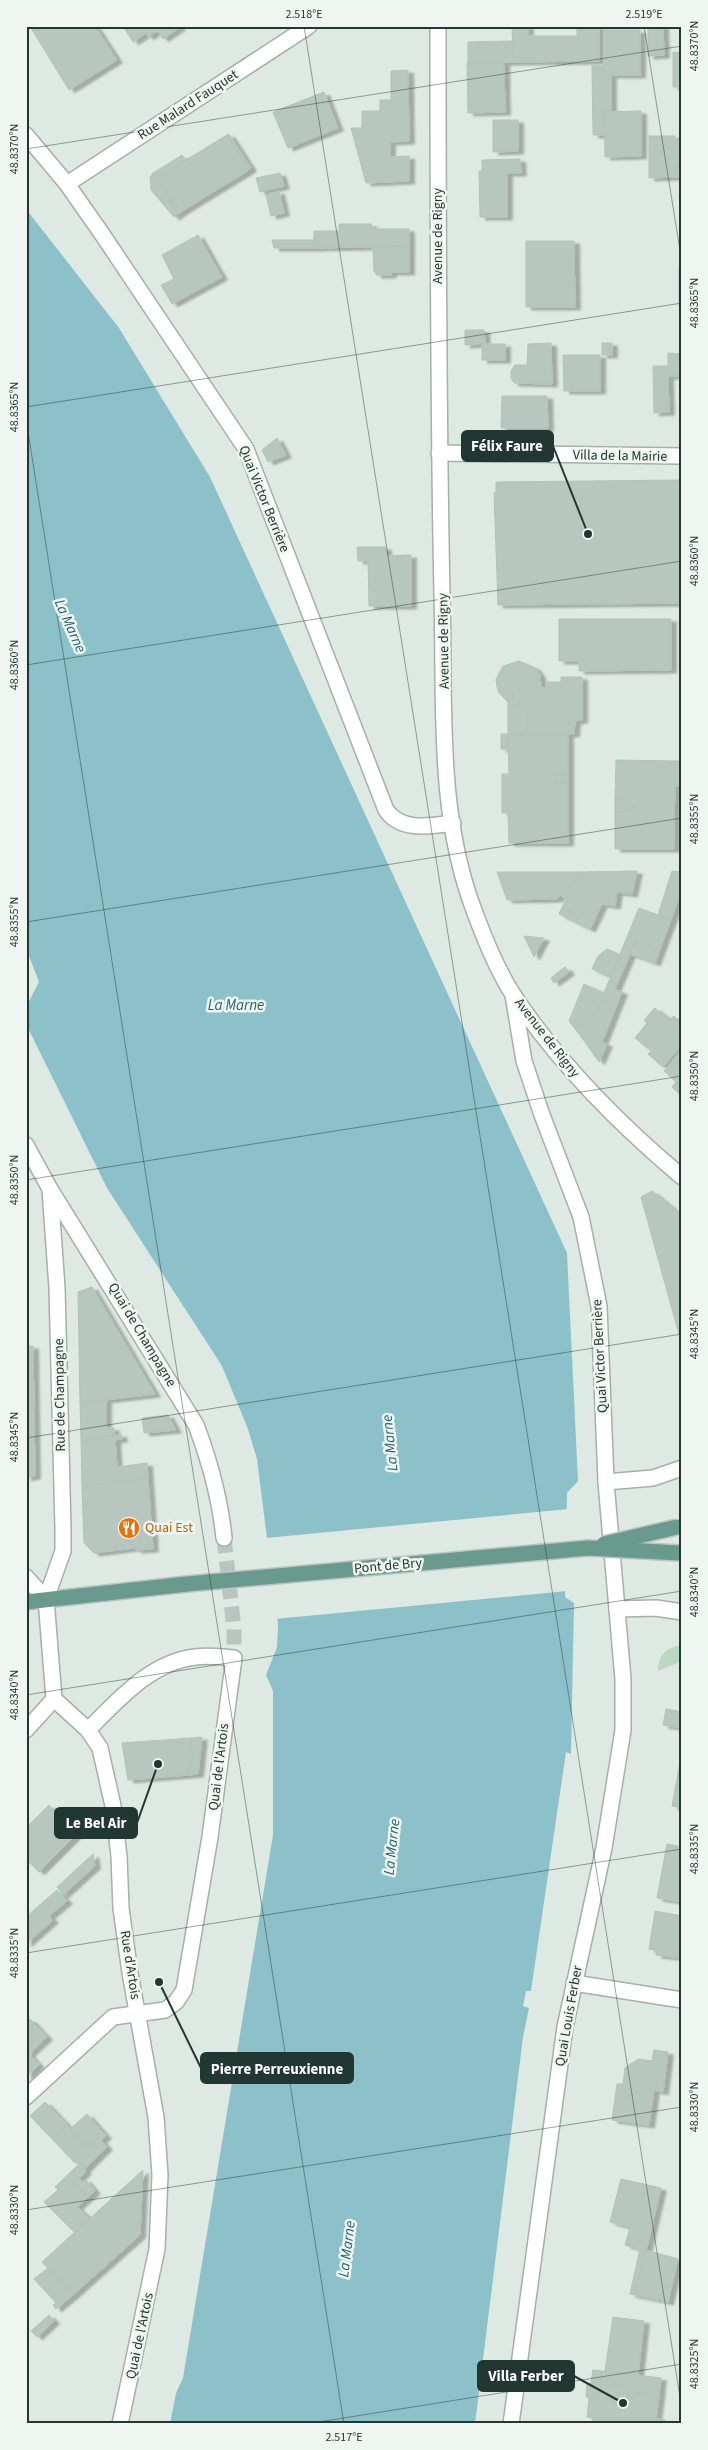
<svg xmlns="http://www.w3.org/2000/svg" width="708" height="2450" font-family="'Source Sans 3',sans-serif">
  <defs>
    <filter id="shadow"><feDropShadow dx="5.5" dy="3" stdDeviation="1" flood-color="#0004"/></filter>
  </defs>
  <rect width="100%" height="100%" fill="#dfe9e4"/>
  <!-- green -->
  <path fill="#bad8c2" d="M682,1645V1661L658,1671C658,1654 666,1648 682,1645Z"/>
  <!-- water -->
  <path fill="#8cc1c9" d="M26,209L119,328L210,477L567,1253L578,1481L567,1493L565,1597L574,1603L571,1754L566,1752L531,1991H526L523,2006L529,2008L523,2037L475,2424H170L176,2393L183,2378L273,1835V1691L266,1675L277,1647L278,1625L257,1459L248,1429L222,1366L107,1188L26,1024V1007L39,982L26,948Z"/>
  <!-- pier -->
  <path fill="#dfe9e4" d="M569,1509L567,1591L275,1619L266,1538Z"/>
  <!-- building -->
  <g fill="#b8c6c0" stroke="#b2c2bb" filter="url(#shadow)">
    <path d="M34,26H95L117,60L69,90L31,28Z"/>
    <path d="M123,26H179L180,27L163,39L157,31L148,37L146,33L133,42Z"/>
    <path d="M512,26H528V36H577V26H599V61L513,62Z"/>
    <path d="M648,26H663L664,55L648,56Z"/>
    <rect x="604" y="30" width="36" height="45"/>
    <path d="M513,41V62L468,63V42Z"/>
    <path d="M673,52L682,53V87H673Z"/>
    <path d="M467,63H504L505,112L468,113Z"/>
    <path d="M604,65V75H611V111L604,112L605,135H593L592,66Z"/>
    <path d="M408,70L409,141L390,142V157L409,156V181L366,183L351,128H362V111H380V100H391V71Z"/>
    <path d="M324,92L338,128L288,148L273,112Z"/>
    <path d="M641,111V156L605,157L604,112Z"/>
    <path d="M493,120H518V151L493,152Z"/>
    <path d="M229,134L251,168L249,170L227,135Z"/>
    <path d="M227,135L249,170L187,208L180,196L171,202L161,184L163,174Z"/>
    <path d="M649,136H675V141H682V167H676V177L649,178Z"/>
    <path d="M182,155L186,160L163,174L161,184L178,214L174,217L151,190L150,177L153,173Z"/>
    <path d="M520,159L521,173H507V217H480L479,171H482V160Z"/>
    <rect x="676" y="167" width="6" height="10"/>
    <path d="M280,173L284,186L260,192L256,178Z"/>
    <path d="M279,191L284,213L271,216L266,195Z"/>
    <path d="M180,196L187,208L178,214L171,202Z"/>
    <path d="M339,224H371L372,229H409V246L314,248V231H339Z"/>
    <path d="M198,235L222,277L172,304L161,285L174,279L162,255Z"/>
    <path d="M272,240H314V248H274Z"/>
    <path d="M526,241H574L575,307H526Z"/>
    <path d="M409,246V272H391V275H376V272H374L373,247Z"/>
    <rect x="679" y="268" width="3" height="38"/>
    <path d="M465,330H484L485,344L465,345Z"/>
    <path d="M551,343L552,384L514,383L511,378V371L515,365H527L528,344Z"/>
    <rect x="602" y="343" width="10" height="12"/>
    <rect x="482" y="344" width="23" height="16"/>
    <path d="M668,353L682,354V376H668L669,412L654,413L653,366H668Z"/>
    <path d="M563,355H600V391H564Z"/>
    <path d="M502,396H547L548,428H501Z"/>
    <path d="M277,438L286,455L268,462L262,450Z"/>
    <path d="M682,480V603L498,605L494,493H496V482Z"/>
    <path d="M357,547H386V556L411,555V606H369L368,561H358Z"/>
    <path d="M559,619H671V670L579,671V661H559Z"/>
    <path d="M519,661L535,668L540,675L541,688H547V682H561V677H582V720L575,721L574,734H527V707H508V699L513,698V693H499L497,687L496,679L503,666Z"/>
    <path d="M499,693H513V698L508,699V702Z"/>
    <rect x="508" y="707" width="19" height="27"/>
    <rect x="501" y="734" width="7" height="15"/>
    <path d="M508,734H568V775L556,776V783L568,782V843H509L508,813H502V774H509Z"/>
    <path d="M616,760L675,761L674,849H615V812L635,811V805H622V799H615Z"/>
    <rect x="675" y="761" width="6" height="25"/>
    <path d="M568,775V782L556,783V776Z"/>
    <path d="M615,799H622V805H635V811L615,812Z"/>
    <path d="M637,871L632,894L617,892L615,906L602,904L590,929L575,922L579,916L562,907L580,872Z"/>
    <path d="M672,871L682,872V889L671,920L658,915Z"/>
    <path d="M497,872H580L566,899L560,895L557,899L507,900Z"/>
    <path d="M562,907L579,916L575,922L559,914Z"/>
    <path d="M639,908L671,920L660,949L636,940L615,989L622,992L602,1042L607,1044L599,1062L582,1038L586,1036Z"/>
    <path d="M524,936L544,938L534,957Z"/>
    <path d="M636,940L660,949L655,963L630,954Z"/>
    <path d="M607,949L620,955L611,977L592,969L598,956Z"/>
    <path d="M565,967L569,972L554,983L551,978Z"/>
    <path d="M584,984L604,993L586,1036L582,1038L569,1021Z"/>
    <path d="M655,1008L682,1031V1045L663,1067L648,1054L651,1051L635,1038L647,1023L644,1020Z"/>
    <path d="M674,1016L682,1024L679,1029L669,1020Z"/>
    <path d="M682,1049V1096L672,1087L676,1082L664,1071Z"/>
    <path d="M652,1191L682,1216V1345L641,1197Z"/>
    <path d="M92,1287L155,1394L80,1403L78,1292Z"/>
    <path d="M26,1346H33L35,1476L26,1478Z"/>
    <path d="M106,1400V1428H114V1435L81,1440L80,1403Z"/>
    <path d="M168,1415L176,1430L144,1433L142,1418Z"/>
    <path d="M121,1434L122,1439L115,1440L117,1467L147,1463L148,1479L82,1486L81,1440Z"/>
    <path d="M148,1479L153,1549L137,1550L134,1548L94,1553L84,1543L82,1486Z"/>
    <path d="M666,1709L682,1712V1728L663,1725Z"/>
    <path d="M202,1737L198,1774L188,1775L191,1738Z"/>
    <path d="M191,1738L188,1775L128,1780L122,1743Z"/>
    <path d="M681,1757H682V1808L672,1806Z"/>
    <path d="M49,1805L77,1834L39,1872L26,1859V1828Z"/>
    <path d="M667,1844L682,1847V1902L657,1898Z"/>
    <path d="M93,1854L95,1866L63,1895L57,1887Z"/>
    <path d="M57,1890L67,1901L49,1916L53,1920L26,1944V1917Z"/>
    <path d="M655,1911L682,1916L681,1958L656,1955V1950L649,1949Z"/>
    <path d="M30,2019L47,2037L29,2054L39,2065L26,2077V2022Z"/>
    <path d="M654,2050L668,2052L663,2092L654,2090L649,2125L612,2120L617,2084H623L625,2068L638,2059L652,2061Z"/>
    <path d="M45,2102L67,2125L52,2139L30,2116Z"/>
    <path d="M87,2114L106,2136L101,2140L98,2137L88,2147L70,2129Z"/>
    <path d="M67,2125L88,2147L98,2137L107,2147L85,2169L78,2161L75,2163L52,2139Z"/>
    <path d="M80,2163L86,2171L75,2183L88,2197L77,2207L89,2218L74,2232L44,2202L58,2190L55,2187Z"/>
    <path d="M143,2170L140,2235L73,2295L42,2262Z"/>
    <path d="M79,2178L83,2182L85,2179L95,2191L88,2197L75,2183Z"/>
    <path d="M621,2179L661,2188L646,2251L625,2245L630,2227L610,2222Z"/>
    <path d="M640,2249L645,2250L635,2295L630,2294Z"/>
    <path d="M645,2250L678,2259L668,2302L635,2295Z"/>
    <path d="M48,2268L73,2295L56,2309L53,2305L56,2303L34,2279Z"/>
    <path d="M49,2315L54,2321L37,2337L31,2331Z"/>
    <path d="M613,2317L644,2321L638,2375L605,2371Z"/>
    <path d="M593,2370L602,2371L598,2399H589L586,2396L587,2384L591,2383Z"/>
    <path d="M602,2371L661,2378L659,2396L635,2393L634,2399L626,2398L628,2388L600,2384Z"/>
    <path d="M600,2384L628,2388L626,2398L634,2399L635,2393L659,2396L656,2419L665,2420L664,2424H592L593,2418L587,2417L589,2398L598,2399Z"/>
  </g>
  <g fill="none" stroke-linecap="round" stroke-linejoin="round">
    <!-- minor-tunnel -->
    <path stroke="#b9c5c0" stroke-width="15" stroke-dasharray="15 8" stroke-linecap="butt" d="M224,1538L234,1629V1658"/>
    <!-- minor casing -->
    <g stroke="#a3b0ab" stroke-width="18">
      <g id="minor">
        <path d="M438,26C438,216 438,405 442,595C445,700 436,813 475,913C485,940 498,972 514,996C560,1065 619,1124 682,1177"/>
        <path d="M26,135L67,184L102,234L246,449L386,810C401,832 430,826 453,823"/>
        <path d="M67,184L309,26"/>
        <path d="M439,453L682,456"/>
        <path d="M26,1145L50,1189L196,1425C210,1462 220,1498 224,1538"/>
        <path d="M606,1482L653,1478L682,1468"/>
        <path d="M26,1577L46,1599"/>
        <path d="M617,1609L656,1608L682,1612"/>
        <path d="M54,1699L88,1730L100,1748L113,1806L119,1856L121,1908L130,1973L156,2117L160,2175L157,2249L120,2424"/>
        <path d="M26,1730L54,1699L46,1599L63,1551V1529L57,1288L50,1189"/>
        <path d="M574,1983L682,2000"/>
        <path d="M26,2097L113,2017L165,2010L176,2002L184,1990L210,1837L234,1658C221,1657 208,1655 195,1657C151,1662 118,1700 88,1730"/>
        <path d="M511,2424L565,2027L604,1848L623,1730V1679L606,1482L599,1306L581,1217L542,1115L524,1061L513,995"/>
      </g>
    </g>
    <!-- major casing -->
    <g stroke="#bdc3c1" stroke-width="18">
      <path id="major" d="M26,1602L187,1584"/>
    </g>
    <!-- minor -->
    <use href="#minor" stroke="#fff" stroke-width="15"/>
    <!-- major -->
    <use href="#major" stroke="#689a8d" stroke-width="15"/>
    <!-- major-bridge casing -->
    <g stroke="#bdc3c1" stroke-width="18" stroke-linecap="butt">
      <g id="major-bridge">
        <path d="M604,1544L677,1527"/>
        <path d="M187,1584L588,1548L680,1553"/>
      </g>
    </g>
    <!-- major-bridge -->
    <use href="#major-bridge" stroke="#689a8d" stroke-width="15"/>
  </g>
  <!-- ticks -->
  <path fill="none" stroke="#223731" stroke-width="1" stroke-opacity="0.45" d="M304,26L682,2410M644,26L682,263M26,149L682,46M26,407L682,303M26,419L344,2424M26,665L682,561M26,922L682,818M26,1180L682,1076M26,1438L682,1334M26,1695L682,1591M26,1953L682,1849M26,2210L682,2107M306,2424L682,2364"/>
  <!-- icons -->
  <defs>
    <g id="restaurant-disc" transform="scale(1.125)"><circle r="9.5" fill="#e8710a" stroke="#eff6f2"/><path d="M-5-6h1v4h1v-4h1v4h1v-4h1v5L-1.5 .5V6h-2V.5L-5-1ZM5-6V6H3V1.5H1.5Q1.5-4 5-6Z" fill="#fff"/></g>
  </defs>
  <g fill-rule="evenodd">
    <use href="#restaurant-disc" x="129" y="1528"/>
  </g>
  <g text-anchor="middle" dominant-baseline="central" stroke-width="5" stroke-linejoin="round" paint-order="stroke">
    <!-- street labels -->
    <g font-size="14" fill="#223731" stroke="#eff6f2">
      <text transform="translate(188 105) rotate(-33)">Rue Malard Fauquet</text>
      <text transform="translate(438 236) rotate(-90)">Avenue de Rigny</text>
      <text transform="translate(620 456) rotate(1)">Villa de la Mairie</text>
      <text transform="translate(264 499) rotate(68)">Quai Victor Berrière</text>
      <text transform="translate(444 641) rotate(-91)">Avenue de Rigny</text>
      <text transform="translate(547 1038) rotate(52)">Avenue de Rigny</text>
      <text transform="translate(142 1335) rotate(59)">Quai de Champagne</text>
      <text transform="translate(600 1356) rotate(-93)">Quai Victor Berrière</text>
      <text transform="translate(60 1395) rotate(-91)">Rue de Champagne</text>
      <text transform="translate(388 1566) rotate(-5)">Pont de Bry</text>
      <text transform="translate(219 1767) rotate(-83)">Quai de l'Artois</text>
      <text transform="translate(130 1965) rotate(81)">Rue d'Artois</text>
      <text transform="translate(569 2016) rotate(-80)">Quai Louis Ferber</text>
      <text transform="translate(140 2336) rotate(-78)">Quai de l'Artois</text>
    </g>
    <!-- food labels -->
    <g font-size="14" fill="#c56008" stroke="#eff6f2" text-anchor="start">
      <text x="145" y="1528">Quai Est</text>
    </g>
    <!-- water labels -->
    <g font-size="15" font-style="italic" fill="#22626d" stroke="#eff6f2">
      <text transform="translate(70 626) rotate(66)">La Marne</text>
      <text x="236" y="1005">La Marne</text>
      <text transform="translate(390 1443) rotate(-96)">La Marne</text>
      <text transform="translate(392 1847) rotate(-84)">La Marne</text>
      <text transform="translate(347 2249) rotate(-83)">La Marne</text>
    </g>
  </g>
  <!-- callouts -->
  <path fill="none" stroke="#223731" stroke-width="2" d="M588 534L553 446M158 1764L137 1823M159 1982L201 2068M623 2403L574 2376"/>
  <g fill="#223731" stroke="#eff6f2" stroke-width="2">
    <circle cx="588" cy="534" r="5"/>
    <circle cx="158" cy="1764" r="5"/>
    <circle cx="159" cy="1982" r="5"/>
    <circle cx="623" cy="2403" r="5"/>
  </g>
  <g fill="#223731" stroke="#223731" stroke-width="2">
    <rect x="462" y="431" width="91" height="30" rx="5"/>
    <rect x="55" y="1808" width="82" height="30" rx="5"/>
    <rect x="201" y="2053" width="152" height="30" rx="5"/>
    <rect x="478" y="2361" width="96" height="30" rx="5"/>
  </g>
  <g font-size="15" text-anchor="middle" font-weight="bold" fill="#fff">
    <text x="507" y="451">Félix Faure</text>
    <text x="96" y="1828">Le Bel Air</text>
    <text x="277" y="2074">Pierre Perreuxienne</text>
    <text x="526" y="2381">Villa Ferber</text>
  </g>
  <!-- border -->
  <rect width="708" height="2450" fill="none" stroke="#eff6f2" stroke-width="55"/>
  <rect x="28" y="28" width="652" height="2394" fill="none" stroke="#223731" stroke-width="2"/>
  <g font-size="12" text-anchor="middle" fill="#223731">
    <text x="304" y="18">2.518°E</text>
    <text x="644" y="18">2.519°E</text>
    <text transform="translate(694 46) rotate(-90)" y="4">48.8370°N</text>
    <text transform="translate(14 149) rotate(-90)" y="4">48.8370°N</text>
    <text transform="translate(694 303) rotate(-90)" y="4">48.8365°N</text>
    <text transform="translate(14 407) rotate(-90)" y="4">48.8365°N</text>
    <text transform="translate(694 561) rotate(-90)" y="4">48.8360°N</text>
    <text transform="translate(14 665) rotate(-90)" y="4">48.8360°N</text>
    <text transform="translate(694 819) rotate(-90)" y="4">48.8355°N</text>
    <text transform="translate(14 922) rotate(-90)" y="4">48.8355°N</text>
    <text transform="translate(694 1076) rotate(-90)" y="4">48.8350°N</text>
    <text transform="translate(14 1180) rotate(-90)" y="4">48.8350°N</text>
    <text transform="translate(694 1334) rotate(-90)" y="4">48.8345°N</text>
    <text transform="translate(14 1437) rotate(-90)" y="4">48.8345°N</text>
    <text transform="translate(694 1592) rotate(-90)" y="4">48.8340°N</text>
    <text transform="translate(14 1695) rotate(-90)" y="4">48.8340°N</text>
    <text transform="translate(694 1849) rotate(-90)" y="4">48.8335°N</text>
    <text transform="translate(14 1953) rotate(-90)" y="4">48.8335°N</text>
    <text transform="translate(694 2107) rotate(-90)" y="4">48.8330°N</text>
    <text transform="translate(14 2210) rotate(-90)" y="4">48.8330°N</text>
    <text transform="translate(694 2364) rotate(-90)" y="4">48.8325°N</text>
    <text x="344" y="2441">2.517°E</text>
  </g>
</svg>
